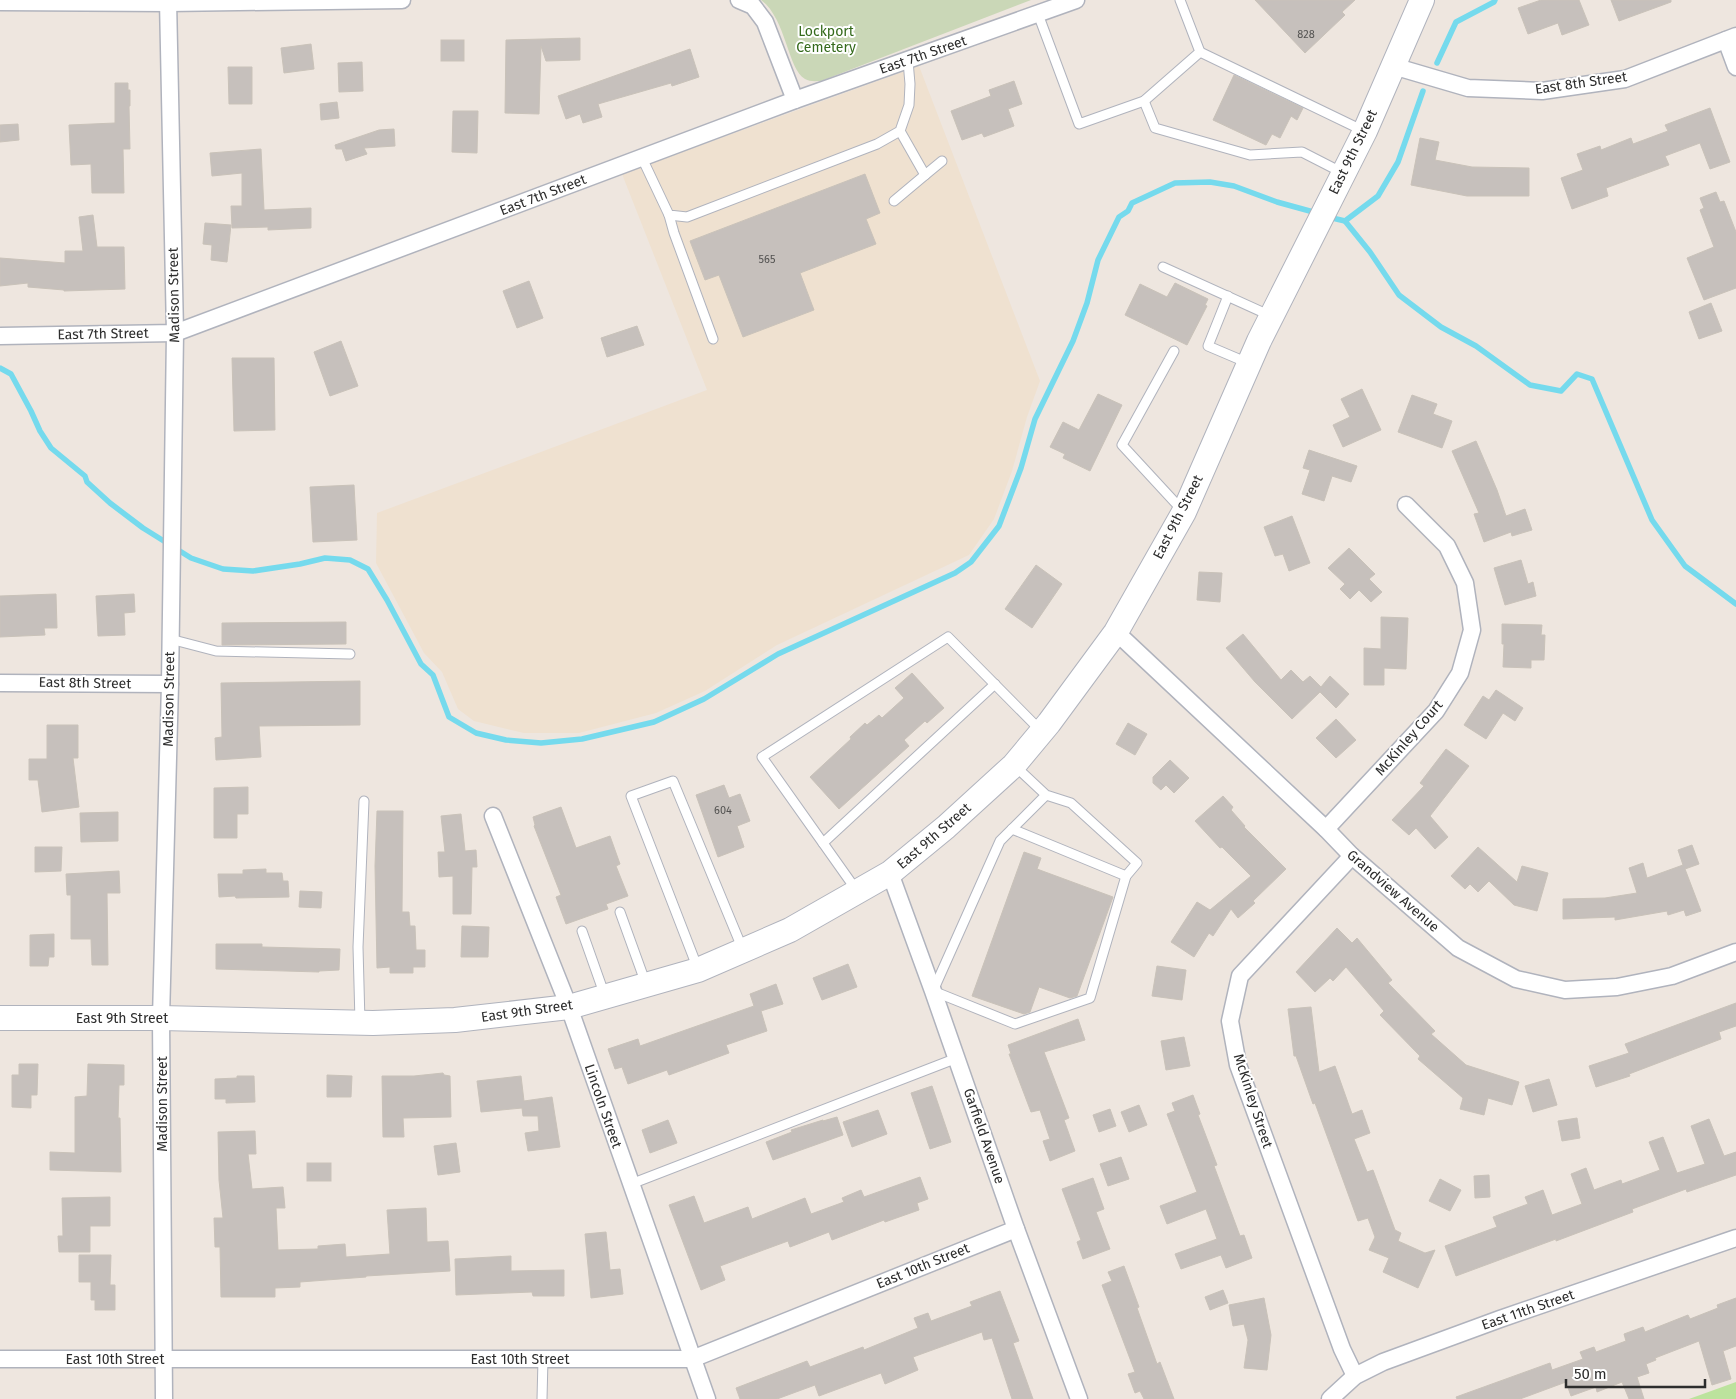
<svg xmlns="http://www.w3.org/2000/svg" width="1736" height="1399" font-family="'Fira Sans',sans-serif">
  <rect width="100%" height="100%" fill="#eee6df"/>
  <!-- education -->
  <path fill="#efe1d0" d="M919,66L1040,381L1027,417L1012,471L994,519L969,555L777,645L705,691L656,713L579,733H524L474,721L458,709L442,672L424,653L376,563L377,513L707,390L622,174Z"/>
  <!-- green -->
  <path fill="#bce39d" d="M1736,1382V1399H1689Z"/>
  <!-- cemetery -->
  <path fill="#cad7b7" d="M761,0H1031L821,81C816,81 810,82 805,79C788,70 786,18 761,0Z"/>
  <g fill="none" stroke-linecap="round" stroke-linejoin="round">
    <!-- stream -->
    <g stroke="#75daed" stroke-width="5.5">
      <path d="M1437,63L1456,22L1494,2L1495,0"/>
      <path d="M1328,217L1345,221L1370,252L1399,295L1441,327L1476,346L1530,385L1561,391L1577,374L1592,379L1652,520L1685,566L1736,604"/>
      <path d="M1345,221L1378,196L1398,162L1423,91"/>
      <path d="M0,368L11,374L31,411L40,431L51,448L85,476L87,482L110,503L143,528L191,558L223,569L253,571L300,564L325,558L350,560L368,569L387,600L421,664L433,675L449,717L476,733L506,740L541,743L582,739L654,722L704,699L778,654L955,573L971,562L999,526L1021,468L1035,419L1073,341L1087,303L1098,260L1119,217L1128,211L1132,203L1175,183L1210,182L1234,186L1277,202L1317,213"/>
    </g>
  </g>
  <!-- building -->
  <g fill="#c6c0bc" stroke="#c9c2b9">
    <path d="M1255,0H1355L1342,12L1345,15L1305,53Z"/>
    <path d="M1541,0H1579L1589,25L1562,35L1558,23L1528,34L1518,8Z"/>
    <path d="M1611,0H1671V2L1619,21Z"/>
    <path d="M580,38V60L546,61L541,46L539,114L505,113L506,40Z"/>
    <rect x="441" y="40" width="23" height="21"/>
    <path d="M311,44L314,69L284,73L281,48Z"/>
    <path d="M690,49L699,77L672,86L671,83L598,104L602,117L583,123L580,114L566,119L558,96Z"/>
    <path d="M362,62L363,91L339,92L338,63Z"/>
    <path d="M228,67H252V104H229Z"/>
    <path d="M1234,75L1303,108L1297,120L1291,116L1280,138L1272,134L1266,145L1213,120Z"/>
    <path d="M1014,81L1022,104L1008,109L1014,126L984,137L982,133L962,140L951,111L991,96L989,90Z"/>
    <path d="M115,83H128V90H130V106H129L130,149H123L124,193H92L91,164L71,165L69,125L115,123Z"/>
    <path d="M337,102L339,118L321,120L320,104Z"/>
    <path d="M1710,108L1730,162L1710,169L1700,143L1665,156L1669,165L1606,188L1608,196L1572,209L1561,178L1583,170L1577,154L1600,146L1601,150L1631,138L1633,144L1668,131L1665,125Z"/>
    <path d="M453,111H478L477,153L452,152Z"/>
    <path d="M18,124L19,140L0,142V125Z"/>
    <path d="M394,129L395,146L364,148L367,154L346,161L342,149H336L335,145L379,130Z"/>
    <path d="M1420,138L1439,142L1435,160L1472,167L1529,168V196H1467L1411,185Z"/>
    <path d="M261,149L264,210L311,208V228L268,230V227L232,228L231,206H242V173L212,176L210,153Z"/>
    <path d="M865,174L880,213L866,219L876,244L800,273L814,310L743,337L719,275L705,280L690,241Z"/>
    <path d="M1716,192L1720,202L1724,201L1736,232V288L1704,300L1687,258L1714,247L1700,210L1704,208L1700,198Z"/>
    <path d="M93,215L97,247H124L125,289L64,291V290L28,287V283L0,286V258L65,263V251H83L79,217Z"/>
    <path d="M205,223L231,225L227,262L211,260L212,245L203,244Z"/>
    <path d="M529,281L543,318L517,328L503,291Z"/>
    <path d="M1175,283L1208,299L1205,305L1207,306L1187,345L1125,315L1140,284L1167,297Z"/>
    <path d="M1711,303L1722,331L1699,339L1689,312Z"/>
    <path d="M637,326L644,345L607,357L601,338Z"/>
    <path d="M341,341L358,386L330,396L314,352Z"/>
    <path d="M232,358H274L275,430L234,431Z"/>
    <path d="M1362,389L1381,430L1343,447L1333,425L1350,417L1341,399Z"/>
    <path d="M1098,394L1122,405L1090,471L1063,458L1065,454L1050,447L1063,422L1079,430Z"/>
    <path d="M1412,395L1437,404L1433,414L1452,421L1442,448L1398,432Z"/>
    <path d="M1476,441L1497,490L1506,516L1525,509L1532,530L1512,536L1511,532L1484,542L1474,514L1479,513L1452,451Z"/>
    <path d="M1309,450L1357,466L1351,482L1332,476L1324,501L1302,494L1310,470L1303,468Z"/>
    <path d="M354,485L357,540L313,542L310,487Z"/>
    <path d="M1292,516L1310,563L1289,571L1283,554L1275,556L1264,527Z"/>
    <path d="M1349,548L1375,574L1369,579L1382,592L1371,602L1359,590L1350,599L1340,589L1345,584L1328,568Z"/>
    <path d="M1521,560L1528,584L1533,582L1536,596L1505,605L1494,568Z"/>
    <path d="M1036,565L1062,584L1032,628L1005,609Z"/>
    <path d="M1199,572L1222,573L1220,602L1197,600Z"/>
    <path d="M56,594L57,628H44L45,635L0,637V596Z"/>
    <path d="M134,594L135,612L124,613L125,635L98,636L96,596Z"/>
    <path d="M1381,617L1408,618L1406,669L1384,668V685H1364V648L1381,649Z"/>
    <path d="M346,622V644L222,645V623Z"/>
    <path d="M1502,624L1542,625L1541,635H1545L1544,660H1531V668L1503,667L1504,644H1502Z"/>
    <path d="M1243,634L1281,680L1291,670L1303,682L1310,676L1321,687L1330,676L1349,694L1336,708L1320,692L1292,719L1255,682L1226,648Z"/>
    <path d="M912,673L944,708L927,723L925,721L904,740L909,746L839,809L810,777L851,739L850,737L865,723L867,725L879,715L882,718L904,698L895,688Z"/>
    <path d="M360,681V725L259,726L261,757L216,760L215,738L222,737L221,683Z"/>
    <path d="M1496,690L1523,708L1515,721L1503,713L1486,739L1464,725L1483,696L1489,700Z"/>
    <path d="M1336,719L1356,740L1336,758L1316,738Z"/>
    <path d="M1128,723L1147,734L1135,755L1116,744Z"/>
    <path d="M47,725H78V758H73L79,807L42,812L38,780H29V759H47Z"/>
    <path d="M1446,749L1469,766L1430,816L1448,837L1435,849L1416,828L1409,835L1392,820L1424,786L1420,783Z"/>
    <path d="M1170,760L1189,778L1174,793L1166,785L1161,790L1153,783V777Z"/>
    <path d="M724,785L729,798L740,794L750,821L737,826L744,847L718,857L696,795Z"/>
    <path d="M248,787V814H237V838H214V788Z"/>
    <path d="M1223,796L1233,807L1231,810L1245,826L1244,827L1286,869L1253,901L1255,903L1238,918L1231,909L1213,936L1209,933L1194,957L1171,942L1197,902L1210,910L1251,876L1222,847L1220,848L1195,821Z"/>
    <path d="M561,807L576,848L610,836L620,864L616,866L628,896L606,904L608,909L566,924L556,897L561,895L534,826L535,825L533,817Z"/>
    <path d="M377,811H403L402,912H409L410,926H415L416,950H425V967H413V973H390V967L377,968L375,866Z"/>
    <path d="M118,812V841L81,842L80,813Z"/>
    <path d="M461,814L465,851L476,850L477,867H472L471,914H453V876L439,877L438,852H445L441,816Z"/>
    <path d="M1692,845L1699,864L1685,869L1701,911L1686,916L1684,910L1668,915L1667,911L1615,920V917L1563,919V899L1605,898L1637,893L1629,868L1643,863L1647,878L1683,865L1678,850Z"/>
    <path d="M35,847H62L61,871L35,872Z"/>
    <path d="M1478,847L1517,882L1522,866L1548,873L1537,911L1514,905L1489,881L1478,892L1470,884L1465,889L1451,876Z"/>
    <path d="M1024,852L1041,858L1037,869L1113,897L1077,996L1070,998L1039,987L1030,1012L1024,1014L972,996Z"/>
    <path d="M266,869V873H282L283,881H288L289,897L236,898L235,896L219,897L218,874H243V870Z"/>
    <path d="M119,871L120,893H107L108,965H92L91,939H71V895H67L66,874Z"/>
    <path d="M300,891L322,892L321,908L299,907Z"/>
    <path d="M462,926L489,927L488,957H461Z"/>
    <path d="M1337,928L1352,943L1357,938L1392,980L1388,983L1435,1031L1431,1034L1466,1065L1519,1082L1512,1105L1488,1098L1484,1115L1460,1109L1463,1098L1418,1059L1420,1056L1380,1015L1384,1011L1346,967L1333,981L1330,978L1315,992L1296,972Z"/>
    <path d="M54,934V957H49L48,966H30V935Z"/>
    <path d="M216,944H262V947L340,949L339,970L319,971V972L216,969Z"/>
    <path d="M848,964L857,987L822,1000L813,978Z"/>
    <path d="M1157,966L1186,970L1182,1000L1152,996Z"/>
    <path d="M776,984L783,1004L761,1011L767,1031L726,1045L729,1053L669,1075L667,1070L628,1084L622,1067L615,1069L608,1049L638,1039L640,1046L754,1006L750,994Z"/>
    <path d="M1736,1003V1026L1719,1032L1721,1039L1629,1074L1630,1076L1596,1087L1589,1066L1629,1053L1625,1044Z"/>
    <path d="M1311,1007L1319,1072L1335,1066L1352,1114L1362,1110L1370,1133L1354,1139L1367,1172L1373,1170L1395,1230L1401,1233L1398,1241L1425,1253L1435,1250L1418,1288L1383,1272L1389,1258L1369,1250L1375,1237L1368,1218L1358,1221L1315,1103L1313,1104L1296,1056H1294L1288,1009Z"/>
    <path d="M1078,1019L1085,1040L1044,1052L1069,1118L1064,1120L1075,1151L1050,1161L1043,1141L1050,1139L1040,1110L1031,1112L1009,1054H1011L1008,1045Z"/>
    <path d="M1184,1037L1190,1066L1166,1070L1161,1041Z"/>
    <path d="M19,1064H38L37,1095H31V1108L12,1107V1075H19Z"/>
    <path d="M88,1064L124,1065V1085H119L118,1118H120L121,1172L50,1170V1152L75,1153V1097L87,1096Z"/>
    <path d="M443,1073L444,1075L450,1076L451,1117L403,1118L404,1137H383L382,1076H414Z"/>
    <path d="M327,1075L352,1076L351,1097H327Z"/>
    <path d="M237,1076H254L255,1102L226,1103V1099H215V1079L237,1078Z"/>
    <path d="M521,1076L524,1101L552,1097L560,1147L528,1151L525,1133L539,1131L538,1116H523L522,1108L481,1112L477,1081Z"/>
    <path d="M1549,1079L1557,1105L1533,1112L1525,1086Z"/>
    <path d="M932,1086L951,1142L930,1149L911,1093Z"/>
    <path d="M1193,1095L1200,1114L1198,1115L1217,1165L1214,1166L1240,1236L1244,1235L1252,1258L1226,1268L1221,1255L1181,1269L1175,1254L1217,1239L1206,1209L1167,1224L1160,1206L1197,1192L1167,1114L1175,1111L1172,1103Z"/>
    <path d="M1139,1105L1147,1125L1129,1132L1121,1112Z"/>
    <path d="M1110,1109L1116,1126L1099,1132L1093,1115Z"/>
    <path d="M878,1110L887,1134L852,1147L843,1122Z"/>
    <path d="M837,1117L843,1135L773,1160L766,1142L792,1132L791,1130L823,1120V1121Z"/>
    <path d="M1577,1118L1580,1138L1562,1141L1558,1121Z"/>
    <path d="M1709,1119L1724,1156L1736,1152V1175L1687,1192L1686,1189L1632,1209L1633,1212L1556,1241V1239L1456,1276L1445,1246L1497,1227L1493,1217L1528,1204L1525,1197L1543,1190L1552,1215L1582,1204L1571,1174L1586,1168L1594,1190L1621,1180L1622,1184L1660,1170L1649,1142L1663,1137L1677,1173L1705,1164L1691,1126Z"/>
    <path d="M668,1120L677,1143L650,1153L642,1130Z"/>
    <path d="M255,1131L256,1154H248L252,1189L283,1187L285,1208H276L278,1250L318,1249V1246L345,1244L346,1257L390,1254L387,1210L426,1208L427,1242L448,1241L450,1271L366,1276V1277L300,1282V1287L275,1288V1297H221L220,1247H215L214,1218H223L219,1180L218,1132Z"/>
    <path d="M456,1143L460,1172L438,1175L434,1146Z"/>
    <path d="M1121,1157L1129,1179L1108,1186L1100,1164Z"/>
    <rect x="307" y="1163" width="24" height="18"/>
    <path d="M1489,1175L1490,1197L1475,1198L1474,1176Z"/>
    <path d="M920,1177L928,1199L917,1203L919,1210L885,1222L884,1220L832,1240L829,1232L790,1247L788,1241L720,1266L725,1280L701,1290L669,1205L694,1196L704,1223L748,1207L752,1219L805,1198L811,1214L844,1202L842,1198L861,1190L864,1197Z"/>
    <path d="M1093,1178L1104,1209L1096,1212L1110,1249L1083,1259L1077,1242L1081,1240L1062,1189Z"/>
    <path d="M1440,1179L1461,1190L1450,1211L1429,1201Z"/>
    <path d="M110,1197V1226H90V1252H59L58,1236H63L62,1198Z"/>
    <path d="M606,1232L610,1270L620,1269L623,1294L591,1298L585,1234Z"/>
    <path d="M79,1255H111L110,1285H115V1310H95V1300H91V1282H79Z"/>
    <path d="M511,1256V1271L564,1270V1296H533L532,1292L456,1295L455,1259Z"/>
    <path d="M1124,1266L1139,1307L1137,1308L1157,1364L1160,1362L1174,1399H1144L1140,1391L1135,1393L1128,1374L1135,1372L1102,1285L1112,1281L1108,1272Z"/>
    <path d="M1223,1290L1228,1303L1210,1310L1205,1297Z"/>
    <path d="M1000,1291L1019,1341L1013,1343L1033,1399H1012L992,1338L984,1340L982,1332L913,1357L918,1370L885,1384L881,1373L819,1396L815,1385L777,1399H740L736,1388L807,1361L810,1367L863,1347L864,1350L918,1328L914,1318L928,1313L931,1321L972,1306L970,1302Z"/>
    <path d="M1264,1298L1271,1335L1267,1370L1244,1368L1248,1340L1244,1324L1233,1326L1229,1305Z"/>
    <path d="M1736,1298V1346L1723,1351L1731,1379L1712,1385L1699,1341L1655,1358L1656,1360L1646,1364L1649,1373L1637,1377L1644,1399H1629L1622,1382L1597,1392L1596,1387L1571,1396L1566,1382L1520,1399H1457L1456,1397L1550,1363L1552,1370L1583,1359L1580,1352L1594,1347L1596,1352L1626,1341L1624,1334L1643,1327L1645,1332L1688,1315L1690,1319L1718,1308L1717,1305Z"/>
  </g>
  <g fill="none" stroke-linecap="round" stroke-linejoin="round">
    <!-- service casing -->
    <g stroke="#b0b3bd" stroke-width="11">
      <g id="service">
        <path d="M1038,14L1079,124L1144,101L1200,52L1180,0"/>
        <path d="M1200,52L1364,131"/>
        <path d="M1144,101L1155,128L1250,155L1302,152L1343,173"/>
        <path d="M642,158L669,215L687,217L877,144L900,131L909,105L910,84L908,61"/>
        <path d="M925,175L942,161"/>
        <path d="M894,201L925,175L900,131"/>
        <path d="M669,215L674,233L713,339"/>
        <path d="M1163,267L1271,316"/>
        <path d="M1228,296L1208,346L1248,363"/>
        <path d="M1174,351L1122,445L1182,510"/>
        <path d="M170,639L216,651L350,654"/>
        <path d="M1014,765L1046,795L1000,841L933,991L1015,1024L1090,998L1126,876L1137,863L1071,803L1046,795"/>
        <path d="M1012,829L1126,876"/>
        <path d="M823,843L995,684"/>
        <path d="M857,891L762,757L948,637L1042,732"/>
        <path d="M620,912L646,984"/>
        <path d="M582,931L605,996"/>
        <path d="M698,969L631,796L673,781L743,950"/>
        <path d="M360,1022L358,947L364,801"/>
        <path d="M631,1184L957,1058"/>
        <path d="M542,1399L543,1359"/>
      </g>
    </g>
    <!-- minor casing -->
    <g stroke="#b0b3bd" stroke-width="19">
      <g id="minor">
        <path d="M739,0L753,6L765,22L795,100"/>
        <path d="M0,2L168,3L402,0"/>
        <path d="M1726,40L1736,67"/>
        <path d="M1393,66L1468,88L1542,91L1625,79L1736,36"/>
        <path d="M0,336L175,333L795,100L1076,0"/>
        <path d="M1116,632L1326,829L1352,856L1458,948L1516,979L1565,990L1617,987L1672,976L1736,952"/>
        <path d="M0,683L170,684"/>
        <path d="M493,816L569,1007L707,1399"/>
        <path d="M1326,829L1436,711L1460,673L1472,630L1465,583L1447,546L1406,505"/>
        <path d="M1352,856L1240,976L1230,1021L1238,1065L1342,1349L1355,1376"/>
        <path d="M890,873L933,991L1016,1229L1079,1399"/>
        <path d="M0,1359H692L1016,1229"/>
        <path d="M164,1399L161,1018L170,684L175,333L168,0"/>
        <path d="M1330,1399L1355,1376L1383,1362L1500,1319L1736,1238"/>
      </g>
    </g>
    <!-- secondary casing -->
    <g stroke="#b0b3bd" stroke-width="26">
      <path id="secondary" d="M0,1018H161L373,1023L455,1020L569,1007L698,970L790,930L890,873L946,827L1014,765L1049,723L1116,632L1184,512L1259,341L1365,131L1422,0"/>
    </g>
    <!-- service -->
    <use href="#service" stroke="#fff" stroke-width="9"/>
    <!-- minor -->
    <use href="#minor" stroke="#fff" stroke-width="16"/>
    <!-- secondary -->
    <use href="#secondary" stroke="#fff" stroke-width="24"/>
  </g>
  <g text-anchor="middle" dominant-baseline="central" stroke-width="4" stroke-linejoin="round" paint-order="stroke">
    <!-- number labels -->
    <g font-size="11" fill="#535251">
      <text x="1306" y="34">828</text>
      <text x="767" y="259">565</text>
      <text x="723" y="810">604</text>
    </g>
    <!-- park labels -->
    <g font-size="14" fill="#356a1c" stroke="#fff">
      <text x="826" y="31">Lockport<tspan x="826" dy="16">Cemetery</tspan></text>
    </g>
    <!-- street labels -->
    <g font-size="14" fill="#2d2d2d" stroke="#fff">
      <text transform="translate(923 55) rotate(-19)">East 7th Street</text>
      <text transform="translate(1581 83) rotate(-8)">East 8th Street</text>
      <text transform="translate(1353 152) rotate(-64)">East 9th Street</text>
      <text transform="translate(543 195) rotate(-21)">East 7th Street</text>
      <text transform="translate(174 295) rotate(-91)">Madison Street</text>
      <text transform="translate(103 334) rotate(-1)">East 7th Street</text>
      <text transform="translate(1178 517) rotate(-63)">East 9th Street</text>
      <text transform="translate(85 683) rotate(1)">East 8th Street</text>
      <text transform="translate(169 699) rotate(-89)">Madison Street</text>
      <text transform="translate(1409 738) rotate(-49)">McKinley Court</text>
      <text transform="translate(934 836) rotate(-41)">East 9th Street</text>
      <text transform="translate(1393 891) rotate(41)">Grandview Avenue</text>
      <text transform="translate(527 1011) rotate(-8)">East 9th Street</text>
      <text x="122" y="1018">East 9th Street</text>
      <text transform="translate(1253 1101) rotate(72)">McKinley Street</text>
      <text transform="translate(162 1104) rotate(-90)">Madison Street</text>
      <text transform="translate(603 1106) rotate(71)">Lincoln Street</text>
      <text transform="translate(984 1136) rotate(71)">Garfield Avenue</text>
      <text transform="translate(923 1266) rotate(-22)">East 10th Street</text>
      <text transform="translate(1528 1310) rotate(-19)">East 11th Street</text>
      <text x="115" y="1359">East 10th Street</text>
      <text x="520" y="1359">East 10th Street</text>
    </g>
  </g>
  <!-- scale -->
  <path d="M1566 1379v8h139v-8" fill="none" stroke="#2d2d2d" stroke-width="2.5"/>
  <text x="1574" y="1379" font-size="15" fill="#2d2d2d" stroke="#ffffff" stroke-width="4" paint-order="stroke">50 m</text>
</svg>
